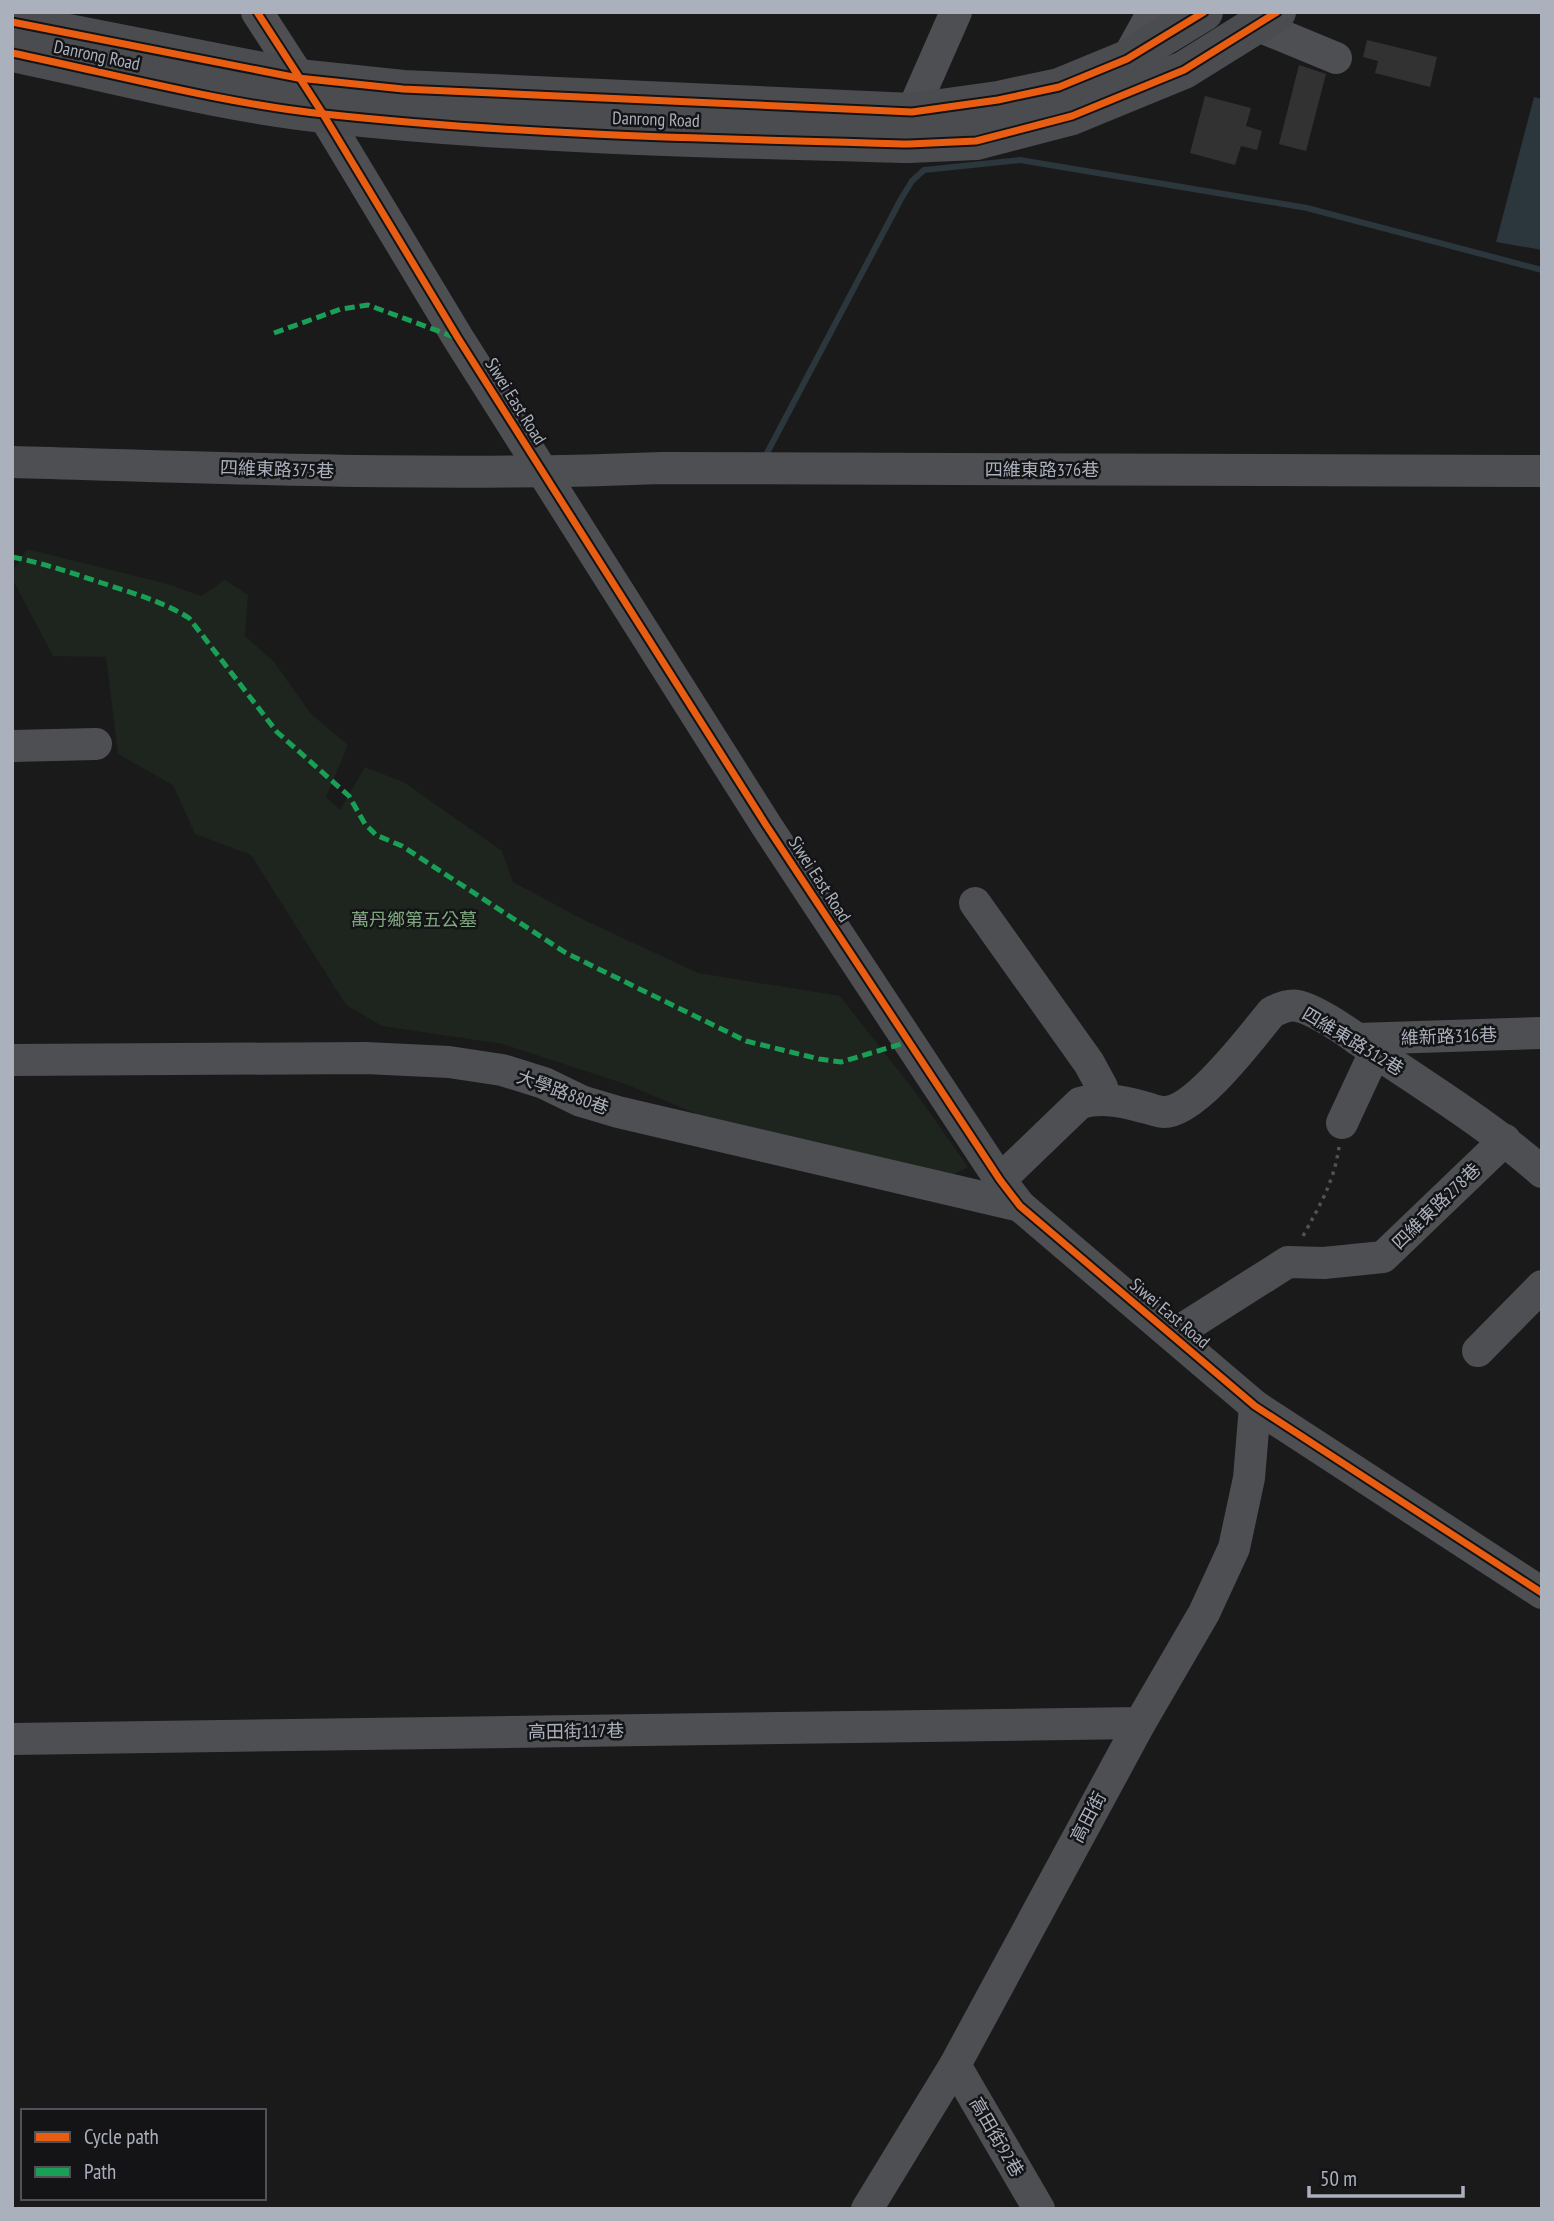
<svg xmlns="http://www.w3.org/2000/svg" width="1554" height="2221" font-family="'PT Sans Narrow','Noto Sans TC',sans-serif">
  <rect width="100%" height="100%" fill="#1a1a1a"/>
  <!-- green -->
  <path fill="#1d251e" d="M27,549L168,584L201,596L225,580L248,595L245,636L274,662L311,714L348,745L326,797L340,810L365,767L405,783L502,851L513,882L580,918L698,973L840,996L913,1089L968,1167L946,1178L746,1135L628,1085L503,1044L382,1026L346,1005L251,855L195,834L173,785L118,754L106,657L53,656L12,578V572Z"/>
  <!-- water -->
  <path fill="#2b363d" d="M1534,97L1542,99V250L1496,242Z"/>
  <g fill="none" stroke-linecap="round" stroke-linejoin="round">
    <!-- stream -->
    <path stroke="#2b363d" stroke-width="6" d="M767,453L901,199L912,181L924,170L1020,160L1307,208L1542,270"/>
  </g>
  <!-- building -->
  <g fill="#323232">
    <path d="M1367,40L1437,57L1430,87L1375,73L1378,61L1363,57Z"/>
    <path d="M1299,65L1326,74L1306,151L1279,144Z"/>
    <path d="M1205,96L1251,108L1246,126L1262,131L1257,150L1241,146L1235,165L1190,153Z"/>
  </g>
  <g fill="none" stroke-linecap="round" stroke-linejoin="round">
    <!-- path -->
    <path stroke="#505155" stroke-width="3.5" stroke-dasharray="3.5 5" stroke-linecap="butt" d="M1303,1236C1320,1205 1334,1182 1339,1147"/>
    <!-- minor -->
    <g stroke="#4e4f53" stroke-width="32">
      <path d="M257,12L323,114L458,338L766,825L1000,1180L1020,1206L1255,1406L1542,1593"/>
      <path d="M1256,25L1336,58"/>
      <path d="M1127,59L1153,12"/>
      <path d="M912,112L956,12"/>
      <path d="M12,462C229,468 446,477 662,468L1542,471"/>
      <path d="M12,746L96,744"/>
      <path d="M975,903L1089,1063L1102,1087L1104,1099"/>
      <path d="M1357,1039L1542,1033"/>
      <path d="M12,1060L365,1058L449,1062L502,1070L544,1083L581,1101L618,1112L1020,1206"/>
      <path d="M1342,1123L1375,1052"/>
      <path d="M1000,1180L1080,1103C1101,1097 1122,1101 1143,1107C1149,1108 1157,1112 1164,1112C1196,1112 1252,1036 1272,1012C1281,1008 1289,1004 1298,1006C1322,1012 1360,1041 1381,1056C1436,1093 1492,1128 1542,1172"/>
      <path d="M1173,1335L1288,1262L1324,1263L1383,1257L1505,1140"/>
      <path d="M1478,1351L1542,1286"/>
      <path d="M12,1739L1140,1723"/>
      <path d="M955,2065L1039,2209"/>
      <path d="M867,2209L955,2065L1140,1723L1204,1613L1234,1548L1249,1478L1255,1406"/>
    </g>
    <!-- major -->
    <g stroke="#4b4c4f" stroke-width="38">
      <path d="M12,22L298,78L403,89L912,112L998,100L1059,87L1127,59L1204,12"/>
      <path d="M12,53C114,74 221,103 324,114C518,135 714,139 909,144L976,141L1072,116L1184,70L1277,12"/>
    </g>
    <!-- quiet -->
    <g stroke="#1a9f57" stroke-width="5" stroke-dasharray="10 5" stroke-linecap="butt">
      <path d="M274,333L341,309L368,305L457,338"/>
      <path d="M12,557C43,563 72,573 102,583C132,593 162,601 189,618L277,732L349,796L365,824L376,835L402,846L566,953L746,1041L819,1059L841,1062L908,1042"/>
    </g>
    <!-- cycleway casing -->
    <g stroke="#141416" stroke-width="11">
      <g id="cycleway">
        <path d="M257,12L323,114L458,338L766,825L1000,1180L1020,1206L1255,1406L1542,1593"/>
        <path d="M12,22L298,78L403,89L912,112L998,100L1059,87L1127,59L1204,12"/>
        <path d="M12,53C114,74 221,103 324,114C518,135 714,139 909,144L976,141L1072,116L1184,70L1277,12"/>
      </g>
    </g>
    <!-- cycleway -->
    <use href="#cycleway" stroke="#e95d12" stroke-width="7"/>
  </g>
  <g text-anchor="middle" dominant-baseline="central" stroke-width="5" stroke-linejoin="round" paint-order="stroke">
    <!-- street labels -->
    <g font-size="18" fill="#aab0bc" stroke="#141416">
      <text transform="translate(97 55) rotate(12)">Danrong Road</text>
      <text transform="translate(656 119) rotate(2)">Danrong Road</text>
      <text transform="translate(516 401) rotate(58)">Siwei East Road</text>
      <text transform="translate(277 469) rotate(2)">四維東路375巷</text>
      <text x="1042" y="469">四維東路376巷</text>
      <text transform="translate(820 879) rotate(57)">Siwei East Road</text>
      <text transform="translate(1449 1036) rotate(-2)">維新路316巷</text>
      <text transform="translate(1353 1041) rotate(31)">四維東路312巷</text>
      <text transform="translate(563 1092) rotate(20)">大學路880巷</text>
      <text transform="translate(1436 1206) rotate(-44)">四維東路278巷</text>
      <text transform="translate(1170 1313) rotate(40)">Siwei East Road</text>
      <text transform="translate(576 1731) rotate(-1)">高田街117巷</text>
      <text transform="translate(1088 1817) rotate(-62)">高田街</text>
      <text transform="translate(997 2137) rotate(60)">高田街92巷</text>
    </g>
    <!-- park labels -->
    <g font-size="18" fill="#7fa880" stroke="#141416">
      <text x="414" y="919">萬丹鄉第五公墓</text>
    </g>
  </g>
  <!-- border -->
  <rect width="1554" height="2221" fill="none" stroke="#aab0bc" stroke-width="28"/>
  <!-- legend -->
  <rect x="21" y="2109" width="245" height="91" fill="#141416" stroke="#505258" stroke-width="2"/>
  <rect x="35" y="2132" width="35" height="10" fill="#e95d12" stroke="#505258" stroke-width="2"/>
  <text x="84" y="2144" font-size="21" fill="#aab0bc">Cycle path</text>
  <rect x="35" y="2167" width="35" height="10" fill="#1a9f57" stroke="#505258" stroke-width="2"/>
  <text x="84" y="2179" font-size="21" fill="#aab0bc">Path</text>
  <!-- scale -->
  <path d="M1309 2186v10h154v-10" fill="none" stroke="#aab0bc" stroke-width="3.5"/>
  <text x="1320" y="2186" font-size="21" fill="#aab0bc" stroke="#141416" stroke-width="5" paint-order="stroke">50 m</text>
</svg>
